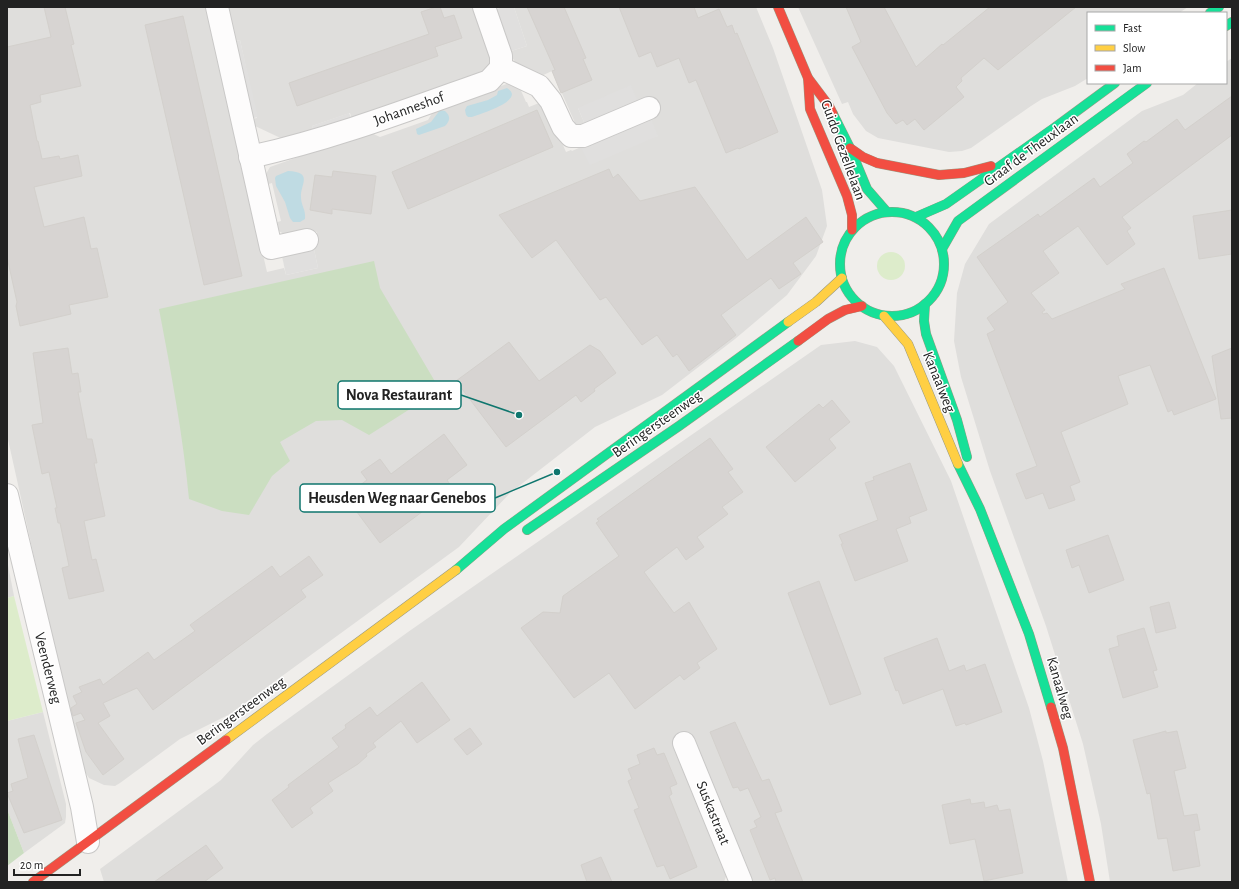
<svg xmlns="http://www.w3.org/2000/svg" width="1239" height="889" font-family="'Alegreya Sans',sans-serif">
  <rect width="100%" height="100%" fill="#f0eeeb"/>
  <!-- residential -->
  <g fill="#dfdedc">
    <path d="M7,7H206L267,272L284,268L286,275L318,268L314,249L315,248L317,232L308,230L286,235L275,229L274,223L281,221L272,183L265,185L263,179L270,167L369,132L380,137L428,120L434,110L512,82L519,86L526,102H527L529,107L544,101L566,152L571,150L572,151L581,147L658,136L578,108L586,127L576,125L552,71L539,77L519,67L508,52L527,46L514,7H756L773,48L822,190L827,226L816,256L787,295L735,339L662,395L595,427L510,493L459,547L230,714L180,739L120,783L115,786L104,785L89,778L80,764L7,435Z"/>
    <path d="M224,7H474L492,58L484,75L352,120L350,113L312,126L315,133L289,142L251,124L250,119L257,118L240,40L232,42Z"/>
    <path d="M798,7H1188L1179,13H1088V78L1075,86L1042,99L1031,106L971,148L962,151L949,152L878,138L866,131L853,114L848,102L842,104Z"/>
    <path d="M1232,58V882H1110L1101,824L1083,744L1046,626L990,471L961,377L954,341L957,293L965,264L989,224L1142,111L1183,95L1198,83H1226V62Z"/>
    <path d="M855,341L877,347L894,366L951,481L1029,708L1043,761L1068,882H752L690,734L674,741L727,874L724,882H104L100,869L213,786L221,780L253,745L267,734L408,632L821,345Z"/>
    <path d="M7,560L14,596L7,598Z"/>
    <path d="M43,712L66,804V817L65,823L61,826L24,853L7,809V721Z"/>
  </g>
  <!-- grass -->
  <g fill="#ddeccb">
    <circle cx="891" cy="266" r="14"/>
    <path d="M14,596L43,712L7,721V598Z"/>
  </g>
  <!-- forest -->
  <g fill="#cbdec1">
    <path d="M374,261L380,288L440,390L369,435L342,420L316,421L280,442L290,461L272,476L249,515L222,511L189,499C183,435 171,372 159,309Z"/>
    <path d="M7,809L24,853L7,866Z"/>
  </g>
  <!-- parking -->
  <g fill="#e0dfde">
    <path d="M503,7H514L527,46L508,52L493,10Z"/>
    <path d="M240,40L258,117L250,119L232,42Z"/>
    <path d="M631,85L639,104L586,127L578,108Z"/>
    <path d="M349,113L352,120L315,133L312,126Z"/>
    <path d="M650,116L658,136L590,165L581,147Z"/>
    <path d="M314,249L318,268L286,275L282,256Z"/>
  </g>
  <!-- water -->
  <g fill="#bfdbe3">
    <path d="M507,88C527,100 480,114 472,117H468L466,115L465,110L467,106L488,100L497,95L498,91Z"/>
    <path d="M440,110L445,111C451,116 450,121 445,126L419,135L417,134L416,129L431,122Z"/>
    <path d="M288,171C314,172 300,185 301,197C301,206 306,209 305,219L300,222H293L290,218L285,202L276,186L275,178L276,176Z"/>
  </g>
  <!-- building -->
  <g fill="#d7d4d2" stroke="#d3d0cc">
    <path d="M44,7H65L74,44L71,45L81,86L40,95L41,102L30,105L37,141H38L42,159L59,156L60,159L78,155L82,176L34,187L44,227L84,217L91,249L97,248L108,297L69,305L71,314L20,326L16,306L17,302L7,257V47L51,37Z"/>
    <path d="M436,7H440L444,18L454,15L462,38L435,47L438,56L297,106L289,83L429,34L421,12Z"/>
    <path d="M527,7H564L586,58L583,59L592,80L561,93L552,71L555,70Z"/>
    <path d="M619,7H694L698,18L719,9L727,27L732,25L735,34L737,33L778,132L739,149L738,148L726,153L696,80L689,83L679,58L657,67L651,52L639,57Z"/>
    <path d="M846,7H884L916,67L942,44L943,45L990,7H1076L998,70L984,58L961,78L962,81L956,87L964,97L924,130L915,119L907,125L903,120L896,124L887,113L852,47L861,42Z"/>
    <path d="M183,16L242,276L204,285L145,25Z"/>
    <path d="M1232,96V135L1122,217L1131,228L1127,231L1135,244L1107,265L1078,226L1043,251L1059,273L1031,293L1045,310L1042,312L1043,314L1047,313L1052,319L1125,289L1121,284L1164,268L1216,399L1174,415L1172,410L1168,412L1150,365L1118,376L1128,404L1061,432L1080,482L1070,486L1075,500L1049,509L1043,493L1026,499L1016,474L1037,466L987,334L995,330L987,318L1008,302L977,257L1038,214L1040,217L1094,178L1100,187L1133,163L1127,154L1144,141L1146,142L1177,119L1185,130Z"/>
    <path d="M537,110L553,147L408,209L392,172Z"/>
    <path d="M609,169L613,178L618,174L640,201L695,187L747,260L806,217L823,242L793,263L801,274L779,289L771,278L721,315L736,335L689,371L677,354L673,357L657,335L642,345L606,297L600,300L556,240L532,258L499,215Z"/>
    <path d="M333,171L376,176L371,214L332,209V214L310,210L315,175L332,177Z"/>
    <path d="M1232,210V254L1199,259L1193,216Z"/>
    <path d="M509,342L539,381L590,345L600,351L616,373L594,389L595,391L581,402L576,395L506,447L456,381Z"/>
    <path d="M68,348L72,374L78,373L81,392H78L87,439H92L97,463H94L105,516L84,521L92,560L96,559L104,591L69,599L62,568L69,566L60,523H58L55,508H57L49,472L42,474L32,425L43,423L33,353Z"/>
    <path d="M1232,348V418L1221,419L1212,356Z"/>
    <path d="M832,400L850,422L829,439L836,448L795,482L766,447L819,404L823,408Z"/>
    <path d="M444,434L467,465L447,480L453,489L380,543L345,496L367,480L361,472L380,459L391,474Z"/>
    <path d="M710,438L733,469L728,472L743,492L722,507L728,514L697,537L704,547L686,560L677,547L644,572L674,613L689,602L717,649L697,663L700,668L684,680L680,675L635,709L609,673L574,698L521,628L543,612L560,613L563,596L619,556L596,523L599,521L597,519Z"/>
    <path d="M910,463L927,510L909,517L911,523L896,529L908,561L855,581L841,544H843L839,535L878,520L865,483L874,480L873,477Z"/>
    <path d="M1108,535L1124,580L1089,593L1079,565L1072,568L1066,550Z"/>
    <path d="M309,556L323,575L301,590L306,597L153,710L137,688L103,703L110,716L98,723L124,759L103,775L86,752L76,723L85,720L81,713L73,716L71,708L77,704L73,696L82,692L79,687L100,679L103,685L148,652L154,660L195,631L190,625L272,566L280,577Z"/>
    <path d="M819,581L861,694L830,705L788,593Z"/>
    <path d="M1169,602L1176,628L1156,633L1150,607Z"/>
    <path d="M1144,628L1157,670L1153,671L1158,687L1123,698L1109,649L1119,646L1117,636Z"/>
    <path d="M937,638L949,671L964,665L966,671L985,664L1002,712L966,725L965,723L956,726L943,689L903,704L898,690L896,691L884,658Z"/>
    <path d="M422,682L450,720L417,743L401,721L373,743L376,747L366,754L367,756L358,764L328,783L333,791L310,808L313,813L292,828L272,800L289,787L288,785L339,747L332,738L346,728L345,725L370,707L377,716Z"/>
    <path d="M735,722L762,781L769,779L776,796L782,811L775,813L803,882H776L775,878L770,880L750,830L757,827L754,821L761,817L748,788L740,791L738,787L733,788L710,732Z"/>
    <path d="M470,728L482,744L467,755L454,739Z"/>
    <path d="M1166,731V733L1177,731L1186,768L1174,771L1184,816L1197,814L1200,830L1194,831L1200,866L1173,871L1167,838L1158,839L1150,793L1147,794L1133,740Z"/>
    <path d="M34,735L62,820L24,833L7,793L13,791L11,784L28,778L18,739Z"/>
    <path d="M654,748L657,755L664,753L677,784L670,787L672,794L669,796L697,867L670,879L664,865L657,867L634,810L639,808L628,781L632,779L628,769L640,764L637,755Z"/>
    <path d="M970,799L971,804L984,802L985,808L997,805L999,811L1010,809L1023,873L984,881L975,839L950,844L942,805Z"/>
    <path d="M206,845L223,868L204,882H154Z"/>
    <path d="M601,857L612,882H587L581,865Z"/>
  </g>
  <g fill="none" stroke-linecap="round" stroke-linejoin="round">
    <!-- street casing -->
    <g stroke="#c9c8c7" stroke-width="24">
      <g id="street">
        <path d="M217,7L271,248L307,240"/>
        <path d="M501,68L539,86L551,101L563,127L571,136H583L649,108"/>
        <path d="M250,157C332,139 410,109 489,81L501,68V56L484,7"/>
        <path d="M7,495L82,807L88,842"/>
        <path d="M684,743L741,882"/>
      </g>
    </g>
    <!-- fast casing -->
    <g stroke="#999a82" stroke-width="10">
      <g id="fast">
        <path d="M1210,13L1219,7"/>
        <path d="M1226,26L1232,22"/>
        <path d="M833,114L850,148L867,189L887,212"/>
        <circle cx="892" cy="264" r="52"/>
        <path d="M916,217L946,204L1054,128L1115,83"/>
        <path d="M942,249L958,221L1147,83"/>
        <path d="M925,304L924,321L926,334L957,420L967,457"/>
        <path d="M958,464L980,509L1029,634L1051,707"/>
        <path d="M527,530L679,426L798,341"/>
        <path d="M456,570L504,529L788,322"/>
      </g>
    </g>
    <!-- slow casing -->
    <g stroke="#999a82" stroke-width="10">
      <g id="slow">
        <path d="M884,316L908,344L958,464"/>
        <path d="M788,322L816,302L842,278"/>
        <path d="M226,740L456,570"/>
      </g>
    </g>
    <!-- jam casing -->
    <g stroke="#999a82" stroke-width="10">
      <g id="jam">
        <path d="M778,7L808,78L829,106L833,114"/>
        <path d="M808,78L810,109L847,196L852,215V230"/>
        <path d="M850,148L863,157L877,163L939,175L964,173L991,166"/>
        <path d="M798,341L828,319L845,310L862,306"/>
        <path d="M1051,707L1063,748L1090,882"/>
        <path d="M33,882L226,740"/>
      </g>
    </g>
    <!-- street -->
    <use href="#street" stroke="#fdfcfc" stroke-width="22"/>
    <!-- fast -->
    <use href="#fast" stroke="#16e098" stroke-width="9"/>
    <!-- slow -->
    <use href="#slow" stroke="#ffcf43" stroke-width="9"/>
    <!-- jam -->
    <use href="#jam" stroke="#f24e42" stroke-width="9"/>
  </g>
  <g text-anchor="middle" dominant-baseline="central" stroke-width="3" stroke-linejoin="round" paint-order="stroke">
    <!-- street labels -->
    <g font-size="15" fill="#222" stroke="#fff">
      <text transform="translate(409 109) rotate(-20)">Johanneshof</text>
      <text transform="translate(843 150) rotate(70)">Guido Gezellelaan</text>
      <text transform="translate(1031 150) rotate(-36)">Graaf de Theuxlaan</text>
      <text transform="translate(939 382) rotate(68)">Kanaalweg</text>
      <text transform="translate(657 424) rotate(-35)">Beringersteenweg</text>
      <text transform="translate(48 668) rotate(76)">Veenderweg</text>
      <text transform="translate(1060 688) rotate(74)">Kanaalweg</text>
      <text transform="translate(241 711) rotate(-36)">Beringersteenweg</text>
      <text transform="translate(713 813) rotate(68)">Suskastraat</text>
    </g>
  </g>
  <!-- callouts -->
  <path fill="none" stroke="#0f766e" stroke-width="1.5" d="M519 415L461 395M557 472L495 498"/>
  <g fill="#0f766e" stroke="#fff" stroke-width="1.5">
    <circle cx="519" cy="415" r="4"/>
    <circle cx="557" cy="472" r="4"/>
  </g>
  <g fill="#fff" stroke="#0f766e" stroke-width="1.5">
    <rect x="338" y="381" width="123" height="28" rx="4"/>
    <rect x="300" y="484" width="195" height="28" rx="4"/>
  </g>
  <g font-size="16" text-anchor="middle" font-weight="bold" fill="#222">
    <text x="399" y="400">Nova Restaurant</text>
    <text x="397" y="503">Heusden Weg naar Genebos</text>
  </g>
  <!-- border -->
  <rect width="1239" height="889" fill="none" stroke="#222222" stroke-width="16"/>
  <!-- legend -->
  <rect x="1087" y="12" width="140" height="72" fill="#ffffff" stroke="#a7a7a7"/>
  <rect x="1095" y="25" width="20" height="6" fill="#16e098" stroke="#a7a7a7"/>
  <text x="1123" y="32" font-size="12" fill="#222222">Fast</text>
  <rect x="1095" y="45" width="20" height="6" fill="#ffcf43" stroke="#a7a7a7"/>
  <text x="1123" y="52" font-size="12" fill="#222222">Slow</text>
  <rect x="1095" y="65" width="20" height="6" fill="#f24e42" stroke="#a7a7a7"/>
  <text x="1123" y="72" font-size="12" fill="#222222">Jam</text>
  <!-- scale -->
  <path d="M14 869v6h66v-6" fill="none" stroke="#222222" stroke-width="2"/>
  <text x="20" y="869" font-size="12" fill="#222222" stroke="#ffffff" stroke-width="3" paint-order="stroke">20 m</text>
</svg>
